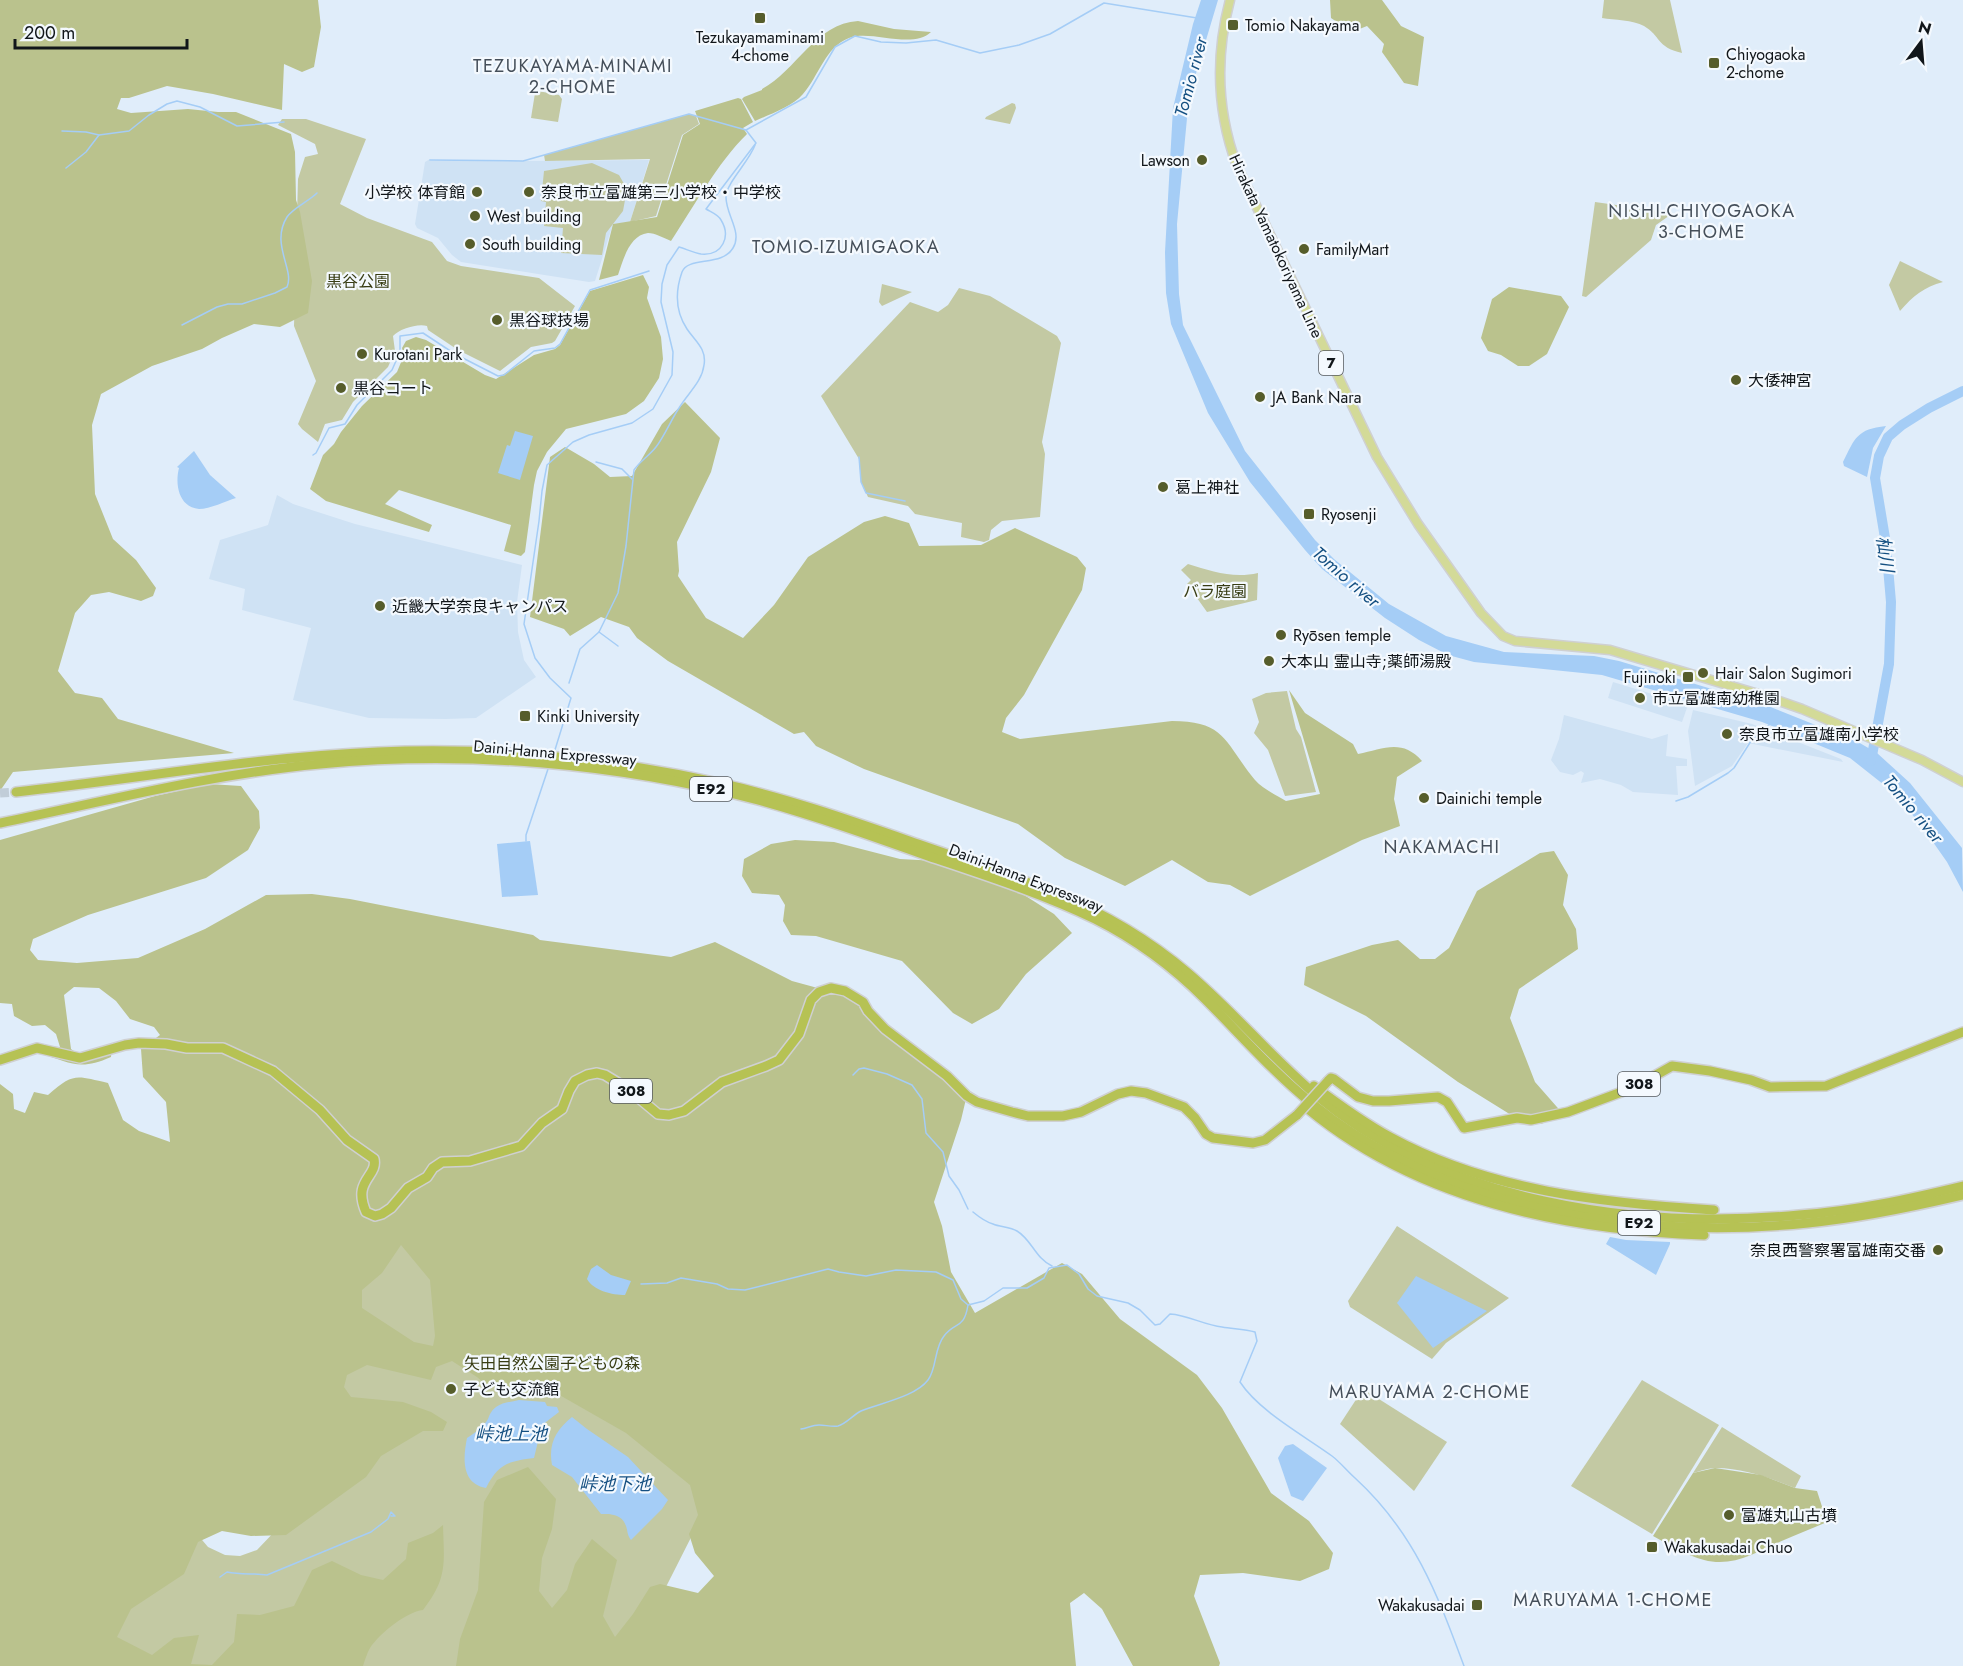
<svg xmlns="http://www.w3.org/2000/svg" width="1963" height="1666" font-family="Jost,'Noto Sans JP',sans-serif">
  <rect width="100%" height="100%" fill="#e0edfa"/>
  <!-- built -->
  <g fill="#cfe2f4">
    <path d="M430,159V161H523L649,160L630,222L613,224L595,281L589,282L461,262L452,255L438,238L417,228L415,224L425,162Z"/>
    <path d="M277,495L293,504L355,524L522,565L517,602L518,632L524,660L536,677L476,718L446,719L369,718L293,700L311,628L242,610L245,589L209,579L220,540L268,525Z"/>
    <path d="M1613,682L1688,705L1682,722L1608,698Z"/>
    <path d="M1693,710L1752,724L1841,759L1843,762L1748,743L1732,766L1695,786L1688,731Z"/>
    <path d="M1564,715L1652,739L1668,734L1666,756L1687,759V766H1676L1678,795L1633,792L1621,785L1600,779L1581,783L1584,773L1581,771L1573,775L1560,772L1551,760L1559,739Z"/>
  </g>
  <!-- green -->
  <g fill="#c3c9a3">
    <path d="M1604,0H1670L1682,53C1656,47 1661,36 1644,26C1633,20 1614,20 1602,18Z"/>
    <path d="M538,91L559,95L562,99L558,122L531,118L535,93Z"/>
    <path d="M1012,103L1015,104L1016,108L1010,124L985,119L986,117Z"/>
    <path d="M689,114L696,116L699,124L682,135L656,216L630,222L650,159L545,161L544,155Z"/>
    <path d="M282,119H306L366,139L340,204L367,218L432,242L447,261L461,266L539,278L575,306L555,341L552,343L531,347L500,371L458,350L428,330L427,326C418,323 399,329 393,336L395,351L388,367L353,402L342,420L325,424L318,442L302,429L298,424L316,381L294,326L298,179L305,157L318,154L315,144L278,125Z"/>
    <path d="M592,163L619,175L627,189L623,211L606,233L602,255L561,253L563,228L544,226L546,202L541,201L544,171Z"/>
    <path d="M1595,202L1673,213L1656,225L1651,240L1586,297L1582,296Z"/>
    <path d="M1900,261L1943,282C1924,287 1913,296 1900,311L1889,285Z"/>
    <path d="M882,284L912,292L882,306L879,302Z"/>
    <path d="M959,288L990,296L1057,336L1061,343L1042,442L1045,454L1040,517L1002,521L991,530L989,540L984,542L961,537L962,523L915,514L908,506L868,497L861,482L859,459L821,396L910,302L938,312L948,305Z"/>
    <path d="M1188,564C1211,571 1233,579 1258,573L1257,600L1207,612L1187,584L1191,580L1181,570Z"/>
    <path d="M1287,691L1296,729L1301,737L1316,792L1285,796L1268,750L1254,733L1259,722L1252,699L1266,693Z"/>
    <path d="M403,1212L715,1490L626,1666H0L154,1483L208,1547L225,1555L240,1556L257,1550L299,1506L354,1297Z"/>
    <path d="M1397,1226L1509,1298L1446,1343L1432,1359L1350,1307L1348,1301Z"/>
    <path d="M1642,1380L1719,1425L1652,1534L1571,1486Z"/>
    <path d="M1363,1389L1447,1442L1414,1491L1340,1424Z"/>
    <path d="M1722,1427L1801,1476L1795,1488C1770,1478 1743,1468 1716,1468C1709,1468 1700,1471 1693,1473Z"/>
  </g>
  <!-- forest -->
  <g fill="#bac28d" fill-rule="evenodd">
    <path d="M0,0H318L321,27L314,67L302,72L284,64L282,110L213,94L167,86L129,98H121L117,109L131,113L188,109L218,112H236L291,134L295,152L296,200L300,212L312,281L308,313L280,327L254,324L222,338L202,349L152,366L101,394L92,425L95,494L113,539L136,560L156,588L153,596L141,601L109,592L91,595L75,613L58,671L75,693L102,698L118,719L234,753L13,772L0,791Z"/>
    <path d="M1330,0H1382L1401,26L1424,37L1418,86L1404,83L1382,52L1384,44L1367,26L1352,32L1331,18Z"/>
    <path d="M858,21L894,29L931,32C912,50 870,29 849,38C825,47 819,76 803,94C792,107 770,114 755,121L742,99L744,97L762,90V89C796,71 816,23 858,21Z"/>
    <path d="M738,98L741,99L753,122L743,128L747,134C718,162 693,208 671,241C664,238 655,233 648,233C629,235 623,261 618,275L599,280L613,224L657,217L683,135L700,124L695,111Z"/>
    <path d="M643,275L649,287L647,298L661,337L663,359L659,378L644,401L626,414L566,429L547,452L537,471L534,485L525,552L521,556L504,551L511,525L399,490L385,504L432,525L429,532L326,501L310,489L323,455L334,444L341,432L362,406L397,372L404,355L402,348L406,341L416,337L426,340L485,375L496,379L534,355L555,349L560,345L590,291Z"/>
    <path d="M1509,287L1561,296L1569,307L1547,354L1529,366H1518L1501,355L1488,351L1481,338L1492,299Z"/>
    <path d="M685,402L720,438L711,472L677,542L679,571L678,576L706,618L743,638L774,605L808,557L864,522L885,516L909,523L919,546L981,545L1015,528L1077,557L1086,568L1082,590L1024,695L1006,718L1002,732L1020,739L1172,721C1227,721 1225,744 1255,780C1263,789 1276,795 1286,801L1320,794L1289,690L1305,713L1353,744L1358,754C1383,749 1402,738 1422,761L1397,777L1394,799L1400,826L1362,840L1250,896L1230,885L1208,882L1172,860L1125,886L1065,858L1018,824L864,769L816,746L804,732L794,734L668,661L637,638L629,627L601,617L570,636L564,629L530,617L550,457L565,447L594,464L610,477L632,476L662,424Z"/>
    <path d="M209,784L241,786L259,811L260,828L248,850L206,878L88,915L33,939L30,950L38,960L77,963L138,958L205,929L266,895L312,894L350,899L533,935L540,940L671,957L715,942L792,981L847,996L914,1047L966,1099L961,1120L934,1202L942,1226L951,1272L975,1313L1062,1263L1082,1274L1120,1319L1197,1375L1222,1408L1271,1493L1309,1521L1333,1553L1329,1569L1300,1581L1243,1573L1200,1575L1194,1596L1220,1663L1219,1666H1133L1102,1609L1084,1593L1070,1603L1076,1666H456L460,1639L478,1590L484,1502L497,1480L528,1467L556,1499L552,1529L542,1558L539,1591L552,1608L567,1590L575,1564L592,1539L617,1560L603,1616L615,1637L633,1614L650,1587L660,1584L698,1593L714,1576L695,1553L689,1534L698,1515L690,1485L626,1433L556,1393L536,1387L487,1386L477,1377L452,1361L436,1367L431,1380L367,1365L347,1375L344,1387L351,1397L403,1402L431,1412L447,1422L443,1431H423L381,1456L366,1477L286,1535L251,1536L222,1531L198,1542L184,1574L131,1609L117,1637L152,1655L174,1638L199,1635L191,1664L212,1665L234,1642L237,1614L260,1615L294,1606L312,1570L332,1561L361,1575L383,1580L406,1559L408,1543L433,1533L443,1525C444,1563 448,1578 423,1610C406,1612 380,1633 370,1648C367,1653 365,1660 363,1666H0V1084L13,1094L14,1109L25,1113L34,1092L48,1095C74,1072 76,1076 108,1083L123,1120L139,1131L170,1142L166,1102L143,1077L141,1049L160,1035L154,1027L130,1019L116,1001L99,988L74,987L64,995L71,1049L79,1055L112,1045L111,1057C80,1071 70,1063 40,1053L43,1046L60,1047L56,1034L45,1025L32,1026L14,1016L12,1004L0,1003V840L155,796ZM401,1245L430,1280L435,1336L433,1346L414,1342L362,1308V1290L382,1273Z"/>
    <path d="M795,840L834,842L900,859L937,861L1021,893L1054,914L1072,933L1026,974L999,1009L972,1024L953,1013L902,961L816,936L791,935L783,921L785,905L779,895L752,893L742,876L744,859L771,844Z"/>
    <path d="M1554,851L1568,875L1563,905L1576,929L1578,949L1519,989L1510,1018L1535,1082L1564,1115L1541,1124L1524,1123L1458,1082L1366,1016L1304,985L1306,967L1372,945L1398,940L1420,959H1435L1449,948L1477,891L1540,853Z"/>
    <path d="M1715,1468L1761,1475L1795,1488L1817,1491L1827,1522C1813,1528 1798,1534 1784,1540C1758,1551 1734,1568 1704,1560C1686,1555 1670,1545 1653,1536L1693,1473Z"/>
  </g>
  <!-- water -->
  <g fill="#a5cdf6">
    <path d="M1201,0H1218L1189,97L1177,224L1179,294L1183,325L1245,451L1315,540L1334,559L1389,604L1446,636L1504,652L1594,656L1619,661L1768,706L1858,742L1877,753L1910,783L1962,848L1963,892L1947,862L1921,825L1893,792L1850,758L1762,722L1602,675L1474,662L1448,655L1419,640L1385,618L1322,569L1305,550L1250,482L1208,413L1171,324L1166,293L1165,252L1173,108L1193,24Z"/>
    <path d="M1886,426L1873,448L1867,477L1844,466L1843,462C1855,438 1857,429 1886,426Z"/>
    <path d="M515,431L533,436L520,480L498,473L507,445L510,446Z"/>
    <path d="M194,451L210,475L236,498C226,501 210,509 199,509C178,507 175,483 179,468L177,467Z"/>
    <path d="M530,841L538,895L502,897L497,844Z"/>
    <path d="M1610,1237L1626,1240L1670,1242V1244L1656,1275L1606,1244Z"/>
    <path d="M597,1265L611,1275L631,1281L625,1295C612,1295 594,1291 587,1279L591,1269Z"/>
    <path d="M1416,1276L1487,1311L1433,1348L1397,1303Z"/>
    <path d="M519,1400L545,1402L547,1406L557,1407L559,1412L542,1425L534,1458C509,1461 498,1464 486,1488C461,1483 463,1458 467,1438C474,1434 484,1426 488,1419C490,1414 491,1411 496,1407C503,1402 511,1402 519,1400Z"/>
    <path d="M572,1417L587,1429L628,1457L668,1500L662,1509L631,1540C627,1535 628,1532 626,1526C622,1514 611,1514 601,1514L572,1477L552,1465C548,1444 556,1430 572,1417Z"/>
    <path d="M1293,1444L1327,1468L1303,1501L1291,1496L1278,1458L1285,1446Z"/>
  </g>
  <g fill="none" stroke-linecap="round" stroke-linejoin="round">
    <!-- stream -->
    <g stroke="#a5cdf6" stroke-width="1.5">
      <path d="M62,131L86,132L99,135"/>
      <path d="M430,160L523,161L689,114L746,130"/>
      <path d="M66,168L86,152L99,135L129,131L149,115L167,104L177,101L200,107L237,126L284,122"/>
      <path d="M182,325L217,307L228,304H242L275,293L287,287C295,270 270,244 287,217C293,208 309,201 317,193"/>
      <path d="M313,455L316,453L329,428L345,424L357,405L392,370L400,352V336L423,333L455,354L498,376L504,375L534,351L555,348L560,344L590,290L649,271"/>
      <path d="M859,457L861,482L866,493L905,501"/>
      <path d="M596,462L622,469L632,479"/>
      <path d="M599,632L618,646"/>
      <path d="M569,683L580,649L599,632L618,593L626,546L634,470C640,461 649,456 656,447C665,435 671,420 679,408C688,393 702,382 704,365C707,349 695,341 687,329C675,311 675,292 682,272C688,256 722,267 733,248C743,232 725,214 726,196C726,184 750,160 755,145"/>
      <path d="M554,753L571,698L550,678L535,658L524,624L539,521L542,491L547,465L573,442L589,435L632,423L653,409L672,375L673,352L661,302L662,284L667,265L679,247C686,249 694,253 701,254C723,256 731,236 721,220C719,215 711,212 706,209L756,143L746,130L806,97L835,47L855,36L881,42L906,43L936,40L980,53L1019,45L1050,34L1104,3L1197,18"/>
      <path d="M1676,801L1688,797L1728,773L1734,768L1751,741L1770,724"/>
      <path d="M526,841V835L548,769"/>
      <path d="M853,1075L859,1069L864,1068L887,1074L912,1085L922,1099L926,1133L943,1152L949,1176L959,1190L968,1209"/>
      <path d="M973,1212C979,1217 986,1222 993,1224C1000,1227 1010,1227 1017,1231C1032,1240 1035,1258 1052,1266"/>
      <path d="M641,1284L667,1283L681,1278L717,1284L728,1289L745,1290L828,1269L839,1272L866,1276L896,1270L936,1272L953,1280L961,1299L968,1305L984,1301L1003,1288H1027L1044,1278L1049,1268L1067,1265L1079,1274L1088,1289L1097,1296L1128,1303L1140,1310L1155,1325L1160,1324L1170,1314C1188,1315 1204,1325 1222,1327C1233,1329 1244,1329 1255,1332L1257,1341L1240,1382C1259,1411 1303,1435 1332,1456C1340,1462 1347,1471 1355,1478C1414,1532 1437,1593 1464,1666"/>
      <path d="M801,1429C807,1428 813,1425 819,1425C825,1425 832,1427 838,1426C846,1424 853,1415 861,1411C880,1403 915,1397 928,1380C937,1368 934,1348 944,1336C955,1321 964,1330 968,1305"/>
      <path d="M220,1577L227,1572C241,1575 254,1573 267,1575L371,1532L388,1519L391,1512L395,1516H391"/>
    </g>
    <!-- river -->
    <path stroke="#a5cdf6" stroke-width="10" d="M1871,761L1889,664L1891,602L1886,544L1875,478L1879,456L1888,437L1902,425L1929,408L1963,391"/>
    <!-- highway-tunnel -->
    <path stroke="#c1cdd8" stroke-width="9" stroke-dasharray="9 4.5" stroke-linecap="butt" d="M0,793L16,792"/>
    <!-- primary casing -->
    <g stroke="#cfd0d1" stroke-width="11">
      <path id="primary" d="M1230,0C1215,56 1217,112 1237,166L1377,457L1418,524L1481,613L1503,636L1515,641L1610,650L1765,696L1802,709L1922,760L1963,782"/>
    </g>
    <!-- highway casing -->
    <g stroke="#cfd0d1" stroke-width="12">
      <g id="highway">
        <path d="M16,792C136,779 256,757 378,752C492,747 607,758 719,783C787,798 852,821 918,844C964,860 1010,875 1055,893C1103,913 1148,939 1188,973C1233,1011 1271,1057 1316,1095C1444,1203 1637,1230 1799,1215C1855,1211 1909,1199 1963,1186"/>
        <path d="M0,823C107,801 212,774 320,764C466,750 616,763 758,800C816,816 872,836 928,856C984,875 1041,893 1095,919C1135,939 1173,967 1205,999C1240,1034 1272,1071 1310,1102C1442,1211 1641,1240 1808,1223C1861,1218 1912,1207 1963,1195"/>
        <path d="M0,1060L37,1048L80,1058L125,1045L139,1043L166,1044L187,1048H223L273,1071L320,1110L347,1140L374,1159C378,1177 352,1180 366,1212L375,1216L382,1214L391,1208L408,1188L427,1177L433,1168L442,1162L470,1161L521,1146L542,1123L562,1109L569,1091L575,1081L587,1075L597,1073L605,1075L628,1089L658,1114L669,1115L684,1111L722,1082L766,1066L779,1060L799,1034L811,1000L819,992L831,988L845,991L863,1002L868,1011L885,1029L947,1076L967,1096L977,1102L1012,1112L1028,1116H1063L1081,1112L1118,1094L1131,1091L1146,1093L1184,1107L1195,1118L1206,1134L1213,1138L1253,1143L1265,1140L1297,1115"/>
        <path d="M1328,1081L1331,1078L1334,1079L1358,1097L1373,1101H1389L1438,1097L1447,1102L1464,1128L1517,1118L1531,1120L1568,1112L1635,1087L1672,1066L1710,1071L1751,1080L1770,1087L1826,1086L1963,1032"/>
        <path d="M1314,1086C1338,1104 1363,1122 1390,1137C1489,1191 1602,1203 1714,1210"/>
        <path d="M1308,1109C1418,1200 1565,1230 1704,1235"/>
      </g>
    </g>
    <!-- primary -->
    <use href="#primary" stroke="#d3da98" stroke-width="8"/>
    <!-- highway -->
    <use href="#highway" stroke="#b6c254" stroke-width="9"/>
    <!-- highway-bridge casing -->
    <g stroke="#cfd0d1" stroke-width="12" stroke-linecap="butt">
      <path id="highway-bridge" d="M1297,1115L1328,1081"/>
    </g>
    <!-- highway-bridge -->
    <use href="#highway-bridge" stroke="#b6c254" stroke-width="9"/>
  </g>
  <!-- markers -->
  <g fill="#565d2b" stroke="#f4f9fe" stroke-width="2">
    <rect x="754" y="12" width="12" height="12" rx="3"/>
    <rect x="1227" y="19" width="12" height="12" rx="3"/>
    <rect x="1708" y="57" width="12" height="12" rx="3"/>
    <circle cx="1202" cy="160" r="6"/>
    <circle cx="477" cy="192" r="6"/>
    <circle cx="529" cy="192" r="6"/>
    <circle cx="475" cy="216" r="6"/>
    <circle cx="470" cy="244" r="6"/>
    <circle cx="1304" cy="249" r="6"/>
    <circle cx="497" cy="320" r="6"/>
    <circle cx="362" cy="354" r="6"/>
    <circle cx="1736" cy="380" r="6"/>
    <circle cx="341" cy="388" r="6"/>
    <circle cx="1260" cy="397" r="6"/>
    <circle cx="1163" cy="487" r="6"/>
    <rect x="1303" y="508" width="12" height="12" rx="3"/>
    <circle cx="380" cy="606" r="6"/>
    <circle cx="1281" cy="635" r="6"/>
    <circle cx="1269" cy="661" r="6"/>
    <circle cx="1703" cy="673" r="6"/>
    <rect x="1682" y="671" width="12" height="12" rx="3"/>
    <circle cx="1640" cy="698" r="6"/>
    <rect x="519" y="710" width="12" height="12" rx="3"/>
    <circle cx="1727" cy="734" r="6"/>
    <circle cx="1424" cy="798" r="6"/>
    <circle cx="1938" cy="1250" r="6"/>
    <circle cx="451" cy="1389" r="6"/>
    <circle cx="1729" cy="1515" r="6"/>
    <rect x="1646" y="1541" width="12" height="12" rx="3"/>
    <rect x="1471" y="1599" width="12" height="12" rx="3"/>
  </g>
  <g text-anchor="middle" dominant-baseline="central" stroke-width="4.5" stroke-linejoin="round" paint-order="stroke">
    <!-- shield labels -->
    <g fill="#f4f9fe" stroke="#555a5e" stroke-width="1.5">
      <rect x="1319" y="351" width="24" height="24" rx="4.5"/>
      <rect x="690" y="777" width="42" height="24" rx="4.5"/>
      <rect x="1618" y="1072" width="42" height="24" rx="4.5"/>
      <rect x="610" y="1079" width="42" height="24" rx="4.5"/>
      <rect x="1618" y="1211" width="42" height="24" rx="4.5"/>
    </g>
    <g font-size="15" font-weight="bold" fill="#11161a">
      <text x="1331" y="363">7</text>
      <text x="711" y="789">E92</text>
      <text x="1639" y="1084">308</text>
      <text x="631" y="1091">308</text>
      <text x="1639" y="1223">E92</text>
    </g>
    <!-- poi labels -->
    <g font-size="16" fill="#11161a" stroke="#f4f9fe" text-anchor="start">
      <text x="1245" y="25">Tomio Nakayama</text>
      <text x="760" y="37" text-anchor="middle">Tezukayamaminami<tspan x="760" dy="18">4-chome</tspan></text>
      <text x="1726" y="54">Chiyogaoka<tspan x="1726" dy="18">2-chome</tspan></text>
      <text x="1190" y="160" text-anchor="end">Lawson</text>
      <text x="465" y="192" text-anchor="end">小学校 体育館</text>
      <text x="541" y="192">奈良市立富雄第三小学校・中学校</text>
      <text x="487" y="216">West building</text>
      <text x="482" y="244">South building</text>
      <text x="1316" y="249">FamilyMart</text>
      <text x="509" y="320">黒谷球技場</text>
      <text x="374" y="354">Kurotani Park</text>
      <text x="1748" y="380">大倭神宮</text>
      <text x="353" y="388">黒谷コート</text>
      <text x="1272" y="397">JA Bank Nara</text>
      <text x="1175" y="487">葛上神社</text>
      <text x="1321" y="514">Ryosenji</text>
      <text x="392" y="606">近畿大学奈良キャンパス</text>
      <text x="1293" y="635">Ryōsen temple</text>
      <text x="1281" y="661">大本山 霊山寺;薬師湯殿</text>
      <text x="1715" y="673">Hair Salon Sugimori</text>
      <text x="1676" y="677" text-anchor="end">Fujinoki</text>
      <text x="1652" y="698">市立富雄南幼稚園</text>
      <text x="537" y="716">Kinki University</text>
      <text x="1739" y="734">奈良市立富雄南小学校</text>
      <text x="1436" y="798">Dainichi temple</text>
      <text x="1926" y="1250" text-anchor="end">奈良西警察署富雄南交番</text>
      <text x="463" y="1389">子ども交流館</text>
      <text x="1741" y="1515">富雄丸山古墳</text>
      <text x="1664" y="1547">Wakakusadai Chuo</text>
      <text x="1465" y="1605" text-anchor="end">Wakakusadai</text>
    </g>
    <!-- street labels -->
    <g font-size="16" fill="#11161a" stroke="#f4f9fe">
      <text transform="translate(1276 246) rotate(65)">Hirakata Yamatokoriyama Line</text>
      <text transform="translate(555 753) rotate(5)">Daini-Hanna Expressway</text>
      <text transform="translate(1026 878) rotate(21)">Daini-Hanna Expressway</text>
    </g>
    <!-- park labels -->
    <g font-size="16" fill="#383d14" stroke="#f4f9fe">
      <text x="358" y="281">黒谷公園</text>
      <text x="1215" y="591">バラ庭園</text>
      <text x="552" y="1363">矢田自然公園子どもの森</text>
    </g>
    <!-- neighbourhood labels -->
    <g font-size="18" letter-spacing="1.5" fill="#454f5a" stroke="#f4f9fe">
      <text x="573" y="66">TEZUKAYAMA-MINAMI<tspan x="573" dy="21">2-CHOME</tspan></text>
      <text x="1702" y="211">NISHI-CHIYOGAOKA<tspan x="1702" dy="21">3-CHOME</tspan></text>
      <text x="846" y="247">TOMIO-IZUMIGAOKA</text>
      <text x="1442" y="847">NAKAMACHI</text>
      <text x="1430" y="1392">MARUYAMA 2-CHOME</text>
      <text x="1613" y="1600">MARUYAMA 1-CHOME</text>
    </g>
    <!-- water labels -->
    <g font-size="18" font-style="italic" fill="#155082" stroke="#f4f9fe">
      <text transform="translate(1191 77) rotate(-75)">Tomio river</text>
      <text transform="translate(1885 554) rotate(83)">杣川</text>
      <text transform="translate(1346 577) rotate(41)">Tomio river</text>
      <text transform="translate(1913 809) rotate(50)">Tomio river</text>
      <text x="511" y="1434">峠池上池</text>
      <text x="615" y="1484">峠池下池</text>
    </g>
  </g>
  <!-- north arrow -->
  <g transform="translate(1921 42) rotate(16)" stroke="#f4f9fe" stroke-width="4.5" paint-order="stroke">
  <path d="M0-4.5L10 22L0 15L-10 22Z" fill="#11161a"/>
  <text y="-9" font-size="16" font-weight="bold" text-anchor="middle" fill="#11161a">N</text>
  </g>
  <!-- scale -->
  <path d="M15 39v9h172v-9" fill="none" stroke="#11161a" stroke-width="3"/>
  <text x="24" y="39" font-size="18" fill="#11161a" stroke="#f4f9fe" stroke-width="4.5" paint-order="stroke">200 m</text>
</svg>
